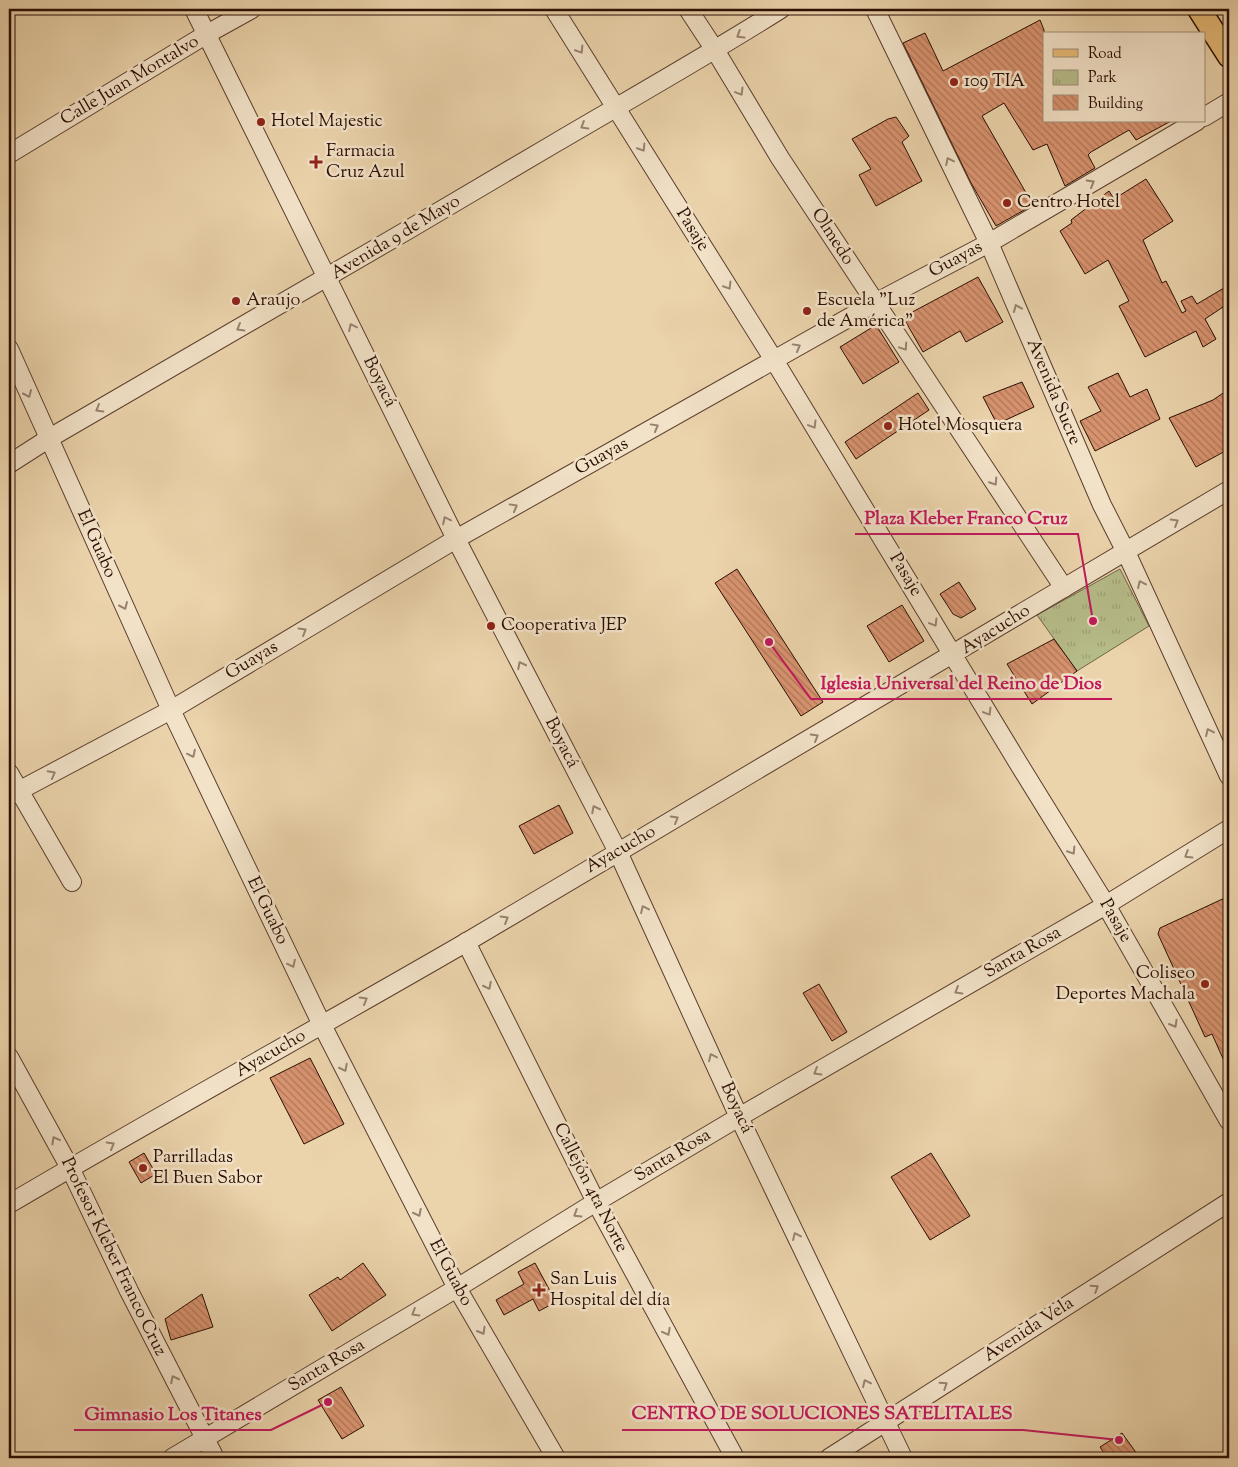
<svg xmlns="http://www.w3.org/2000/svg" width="1238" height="1467" font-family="'Sorts Mill Goudy',serif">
  <defs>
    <pattern id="park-tufts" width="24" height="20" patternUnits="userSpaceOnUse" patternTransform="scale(1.25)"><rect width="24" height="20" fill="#b6bc89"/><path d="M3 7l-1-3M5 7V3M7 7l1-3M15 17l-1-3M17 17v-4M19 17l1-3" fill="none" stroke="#9da075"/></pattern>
    <pattern id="building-back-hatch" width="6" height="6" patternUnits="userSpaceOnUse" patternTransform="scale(1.25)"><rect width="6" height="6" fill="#d8936f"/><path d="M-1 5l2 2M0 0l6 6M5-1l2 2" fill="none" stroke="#af7659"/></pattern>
  </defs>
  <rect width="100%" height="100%" fill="#ebd3ab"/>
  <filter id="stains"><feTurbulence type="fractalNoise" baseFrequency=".004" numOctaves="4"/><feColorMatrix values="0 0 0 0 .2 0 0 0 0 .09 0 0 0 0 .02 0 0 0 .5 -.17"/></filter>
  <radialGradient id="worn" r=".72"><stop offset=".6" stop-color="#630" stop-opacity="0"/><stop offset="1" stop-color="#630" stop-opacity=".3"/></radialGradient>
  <!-- park -->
  <path fill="url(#park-tufts)" stroke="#706446" d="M1120,569L1149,626L1077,671L1037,615Z"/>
  <!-- building -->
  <g fill="url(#building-back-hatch)" stroke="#2a0d03">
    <path d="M1040,20L1044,30V121H1171L1136,140L1129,130L1091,152L1088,155L1095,168L1065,186L1047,144L1033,150L1004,103L982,116L1033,205L996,226L971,183L903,43L925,33L943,71Z"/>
    <path d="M896,117L909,136L902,142L922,181L876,206L859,175L871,169L852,139L888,119Z"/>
    <path d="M1146,179L1173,221L1143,240L1162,283L1166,281L1182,313L1186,311L1181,301L1192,296L1197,304L1229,285V303L1205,319L1216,339L1203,347L1196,331L1145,357L1119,306L1129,301L1108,260L1085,274L1060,231L1072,223L1071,220L1109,191L1114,199Z"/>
    <path d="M978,277L1003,322L966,342L960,331L923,352L903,317Z"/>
    <path d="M876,325L899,362L863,384L840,347Z"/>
    <path d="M1118,373L1130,397L1147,389L1160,419L1095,451L1080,421L1101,411L1088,387Z"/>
    <path d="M1022,382L1034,407L997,424L983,397Z"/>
    <path d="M1229,389V449L1196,467L1169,418L1213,400Z"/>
    <path d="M918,393L929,410L856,459L845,442Z"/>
    <path d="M737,569L823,702L801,716L715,583Z"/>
    <path d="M959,582L976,609L961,618L953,614L940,594Z"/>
    <path d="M902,605L924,641L889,662L867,626Z"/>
    <path d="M1054,639L1077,671L1032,704L1007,664Z"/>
    <path d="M559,805L573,833L534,854L519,826Z"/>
    <path d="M1229,896V1072L1212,1034L1205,1037L1158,934L1160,928Z"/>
    <path d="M819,984L847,1032L832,1041L803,993Z"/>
    <path d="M310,1058L344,1124L304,1144L270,1078Z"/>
    <path d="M144,1153L156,1174L141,1183L129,1162Z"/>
    <path d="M931,1153L970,1216L930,1240L891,1177Z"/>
    <path d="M363,1263L386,1295L332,1331L309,1295L338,1277L340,1280Z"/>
    <path d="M535,1263L556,1302L539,1311L533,1299L504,1315L496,1300L524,1284L518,1272Z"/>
    <path d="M202,1294L213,1327L171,1340L165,1319Z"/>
    <path d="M341,1387L364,1426L342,1439L318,1400Z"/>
    <path d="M1122,1433L1140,1458H1107L1100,1447Z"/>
  </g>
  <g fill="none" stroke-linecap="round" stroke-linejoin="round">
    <!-- minor casing -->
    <g stroke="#5a3e2d" stroke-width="20">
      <g id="minor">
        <path d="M194,9L456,539L618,852L739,1117L903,1458"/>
        <path d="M554,9L774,360L1017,761L1106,905L1229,1121"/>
        <path d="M688,9L715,50L780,158L1064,588"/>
        <path d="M875,9L989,243L1102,505L1126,552L1229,776"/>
        <path d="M1204,117L1229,102"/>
        <path d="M9,154L207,34L252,9"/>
        <path d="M9,349L171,710L322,1025L457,1288L556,1458"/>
        <path d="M9,464L48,439C219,341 388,242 557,142C632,98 708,55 781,9"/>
        <path d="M9,773L72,882"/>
        <path d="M9,796L171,710L456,539L875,303L989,243L1197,121"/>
        <path d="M466,942L596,1202L735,1458"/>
        <path d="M9,1057L70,1168L129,1291L215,1458"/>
        <path d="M9,1204C160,1115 313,1031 465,943C721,794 975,642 1229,490"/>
        <path d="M172,1458L457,1288L596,1202L739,1117L1106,905L1229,829"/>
        <path d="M829,1458L1229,1202"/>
      </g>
    </g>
    <!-- major casing -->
    <g stroke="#2a0d03" stroke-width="25">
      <path id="major" d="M1199,9L1229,56"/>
    </g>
    <!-- minor -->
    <use href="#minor" stroke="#f2e2c8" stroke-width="18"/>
    <!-- major -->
    <use href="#major" stroke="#e6ba76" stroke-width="22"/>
  </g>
  <!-- one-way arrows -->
  <defs><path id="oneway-chevron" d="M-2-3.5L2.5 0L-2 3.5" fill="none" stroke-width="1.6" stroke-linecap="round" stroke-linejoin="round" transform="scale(1.25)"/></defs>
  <g stroke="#98826f">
    <use href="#oneway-chevron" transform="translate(740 35) rotate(148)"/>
    <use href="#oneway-chevron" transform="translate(580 50) rotate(58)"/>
    <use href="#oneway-chevron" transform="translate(740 92) rotate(59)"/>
    <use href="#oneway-chevron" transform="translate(584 126) rotate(149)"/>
    <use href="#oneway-chevron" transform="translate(642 148) rotate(58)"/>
    <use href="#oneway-chevron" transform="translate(949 161) rotate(-116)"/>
    <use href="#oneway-chevron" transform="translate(1091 183) rotate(-30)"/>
    <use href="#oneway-chevron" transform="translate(728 286) rotate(58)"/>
    <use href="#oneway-chevron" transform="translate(1017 308) rotate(-113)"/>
    <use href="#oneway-chevron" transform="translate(352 327) rotate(-116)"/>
    <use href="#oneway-chevron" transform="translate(240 328) rotate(150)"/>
    <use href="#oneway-chevron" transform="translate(797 347) rotate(-29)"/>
    <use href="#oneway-chevron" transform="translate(904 347) rotate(56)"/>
    <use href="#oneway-chevron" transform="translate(28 394) rotate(66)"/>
    <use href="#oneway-chevron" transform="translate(99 409) rotate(150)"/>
    <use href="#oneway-chevron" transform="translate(813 425) rotate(59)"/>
    <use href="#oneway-chevron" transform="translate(655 427) rotate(-29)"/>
    <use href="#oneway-chevron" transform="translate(994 482) rotate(57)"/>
    <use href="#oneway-chevron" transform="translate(514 507) rotate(-29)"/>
    <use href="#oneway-chevron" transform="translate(446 520) rotate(-116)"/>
    <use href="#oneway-chevron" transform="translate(1175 522) rotate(-31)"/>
    <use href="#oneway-chevron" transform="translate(1141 584) rotate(-115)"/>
    <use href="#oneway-chevron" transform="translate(124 606) rotate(66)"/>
    <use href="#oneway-chevron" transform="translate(934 623) rotate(59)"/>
    <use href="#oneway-chevron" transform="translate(303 631) rotate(-31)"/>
    <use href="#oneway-chevron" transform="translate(521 665) rotate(-117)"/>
    <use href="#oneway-chevron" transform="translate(988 712) rotate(59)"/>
    <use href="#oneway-chevron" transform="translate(1209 732) rotate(-115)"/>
    <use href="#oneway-chevron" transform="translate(815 737) rotate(-30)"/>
    <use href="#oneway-chevron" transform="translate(192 754) rotate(64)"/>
    <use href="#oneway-chevron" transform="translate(52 774) rotate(-28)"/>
    <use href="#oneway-chevron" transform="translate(595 809) rotate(-117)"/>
    <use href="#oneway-chevron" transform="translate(675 819) rotate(-30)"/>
    <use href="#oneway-chevron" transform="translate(1072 851) rotate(58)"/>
    <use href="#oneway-chevron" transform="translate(1188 855) rotate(148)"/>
    <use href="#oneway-chevron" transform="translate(644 909) rotate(-115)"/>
    <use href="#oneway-chevron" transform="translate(505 919) rotate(-31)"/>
    <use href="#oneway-chevron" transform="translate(292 964) rotate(64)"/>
    <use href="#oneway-chevron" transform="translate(488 986) rotate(63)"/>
    <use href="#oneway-chevron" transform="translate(958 991) rotate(150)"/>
    <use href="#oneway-chevron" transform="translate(364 1000) rotate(-30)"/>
    <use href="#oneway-chevron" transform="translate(1174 1024) rotate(60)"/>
    <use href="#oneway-chevron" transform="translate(712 1057) rotate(-115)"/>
    <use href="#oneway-chevron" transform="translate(344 1068) rotate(63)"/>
    <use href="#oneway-chevron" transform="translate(817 1072) rotate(150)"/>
    <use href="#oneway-chevron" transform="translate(55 1140) rotate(-119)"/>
    <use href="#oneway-chevron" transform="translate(111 1145) rotate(-30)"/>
    <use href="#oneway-chevron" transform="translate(418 1213) rotate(63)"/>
    <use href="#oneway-chevron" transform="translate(577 1214) rotate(148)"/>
    <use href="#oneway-chevron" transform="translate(796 1236) rotate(-115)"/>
    <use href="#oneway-chevron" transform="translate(1095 1288) rotate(-33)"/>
    <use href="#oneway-chevron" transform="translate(415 1313) rotate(149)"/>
    <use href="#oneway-chevron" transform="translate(482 1331) rotate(60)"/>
    <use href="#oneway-chevron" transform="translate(667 1332) rotate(62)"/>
    <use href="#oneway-chevron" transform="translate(174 1379) rotate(-117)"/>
    <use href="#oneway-chevron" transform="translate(866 1383) rotate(-115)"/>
    <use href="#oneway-chevron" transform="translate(944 1385) rotate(-33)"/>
  </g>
  <!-- markers -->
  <g fill="#8f2418" stroke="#f2e2c8" stroke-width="2">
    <circle cx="954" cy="82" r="5"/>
    <circle cx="261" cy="122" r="5"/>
    <path d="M313.5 154.5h5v5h5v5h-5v5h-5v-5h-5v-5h5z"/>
    <circle cx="1007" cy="203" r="5"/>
    <circle cx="236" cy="301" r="5"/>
    <circle cx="807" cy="311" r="5"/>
    <circle cx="888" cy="426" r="5"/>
    <circle cx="491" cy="626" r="5"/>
    <circle cx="1205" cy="984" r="5"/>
    <circle cx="143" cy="1168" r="5"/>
    <path d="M536.5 1282.5h5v5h5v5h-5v5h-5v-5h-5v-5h5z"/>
  </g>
  <g text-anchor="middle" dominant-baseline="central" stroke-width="5" stroke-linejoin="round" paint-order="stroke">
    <!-- street labels -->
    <g font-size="18" fill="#2a0d03" stroke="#f2e2c8">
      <text transform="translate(130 81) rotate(-31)">Calle Juan Montalvo</text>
      <text transform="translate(692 230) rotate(58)">Pasaje</text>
      <text transform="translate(832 237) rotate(57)">Olmedo</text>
      <text transform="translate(396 238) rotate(-31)">Avenida 9 de Mayo</text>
      <text transform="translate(956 260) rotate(-28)">Guayas</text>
      <text transform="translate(379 382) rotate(64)">Boyacá</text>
      <text transform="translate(1053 392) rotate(67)">Avenida Sucre</text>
      <text transform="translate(602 457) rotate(-29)">Guayas</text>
      <text transform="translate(96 544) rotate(66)">El Guabo</text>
      <text transform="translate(905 575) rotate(59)">Pasaje</text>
      <text transform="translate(996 630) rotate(-32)">Ayacucho</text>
      <text transform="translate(252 661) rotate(-31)">Guayas</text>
      <text transform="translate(561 743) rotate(63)">Boyacá</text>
      <text transform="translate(621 850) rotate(-30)">Ayacucho</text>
      <text transform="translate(267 911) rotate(64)">El Guabo</text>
      <text transform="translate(1115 921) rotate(60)">Pasaje</text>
      <text transform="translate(1023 953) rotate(-30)">Santa Rosa</text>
      <text transform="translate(271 1054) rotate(-30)">Ayacucho</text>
      <text transform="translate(736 1108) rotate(65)">Boyacá</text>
      <text transform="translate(673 1156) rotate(-31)">Santa Rosa</text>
      <text transform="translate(590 1188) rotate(63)">Callejón 4ta Norte</text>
      <text transform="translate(113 1257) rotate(64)">Profesor Kleber Franco Cruz</text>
      <text transform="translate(450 1273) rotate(62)">El Guabo</text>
      <text transform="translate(1029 1330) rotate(-33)">Avenida Vela</text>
      <text transform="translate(327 1366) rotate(-31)">Santa Rosa</text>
    </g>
    <!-- poi labels -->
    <g font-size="18" fill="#2a0d03" stroke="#f2e2c8" text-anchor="start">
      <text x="964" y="82">109 TIA</text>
      <text x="271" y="122">Hotel Majestic</text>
      <text x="326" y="152">Farmacia<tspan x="326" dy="21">Cruz Azul</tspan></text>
      <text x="1017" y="203">Centro Hotel</text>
      <text x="246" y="301">Araujo</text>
      <text x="817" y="301">Escuela "Luz<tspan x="817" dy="21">de América"</tspan></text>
      <text x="898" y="426">Hotel Mosquera</text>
      <text x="501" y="626">Cooperativa JEP</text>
      <text x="1195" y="974" text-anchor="end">Coliseo<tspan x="1195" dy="21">Deportes Machala</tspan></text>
      <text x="153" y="1158">Parrilladas<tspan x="153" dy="21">El Buen Sabor</tspan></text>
      <text x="550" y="1280">San Luis<tspan x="550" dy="21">Hospital del día</tspan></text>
    </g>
  </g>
  <!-- callouts -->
  <path fill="none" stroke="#c2185b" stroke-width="2" d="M1093 621L1078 534H855M769 642L811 699H1112M1119 1440L1023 1430H622M328 1402L271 1430H74"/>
  <g fill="#c2185b" stroke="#f2e2c8" stroke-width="2">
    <circle cx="1093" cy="621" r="5"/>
    <circle cx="769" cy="642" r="5"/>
    <circle cx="1119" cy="1440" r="5"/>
    <circle cx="328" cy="1402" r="5"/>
  </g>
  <g font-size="19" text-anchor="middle" font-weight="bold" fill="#c2185b" stroke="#f2e2c8" stroke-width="5" stroke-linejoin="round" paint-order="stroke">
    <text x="966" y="524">Plaza Kleber Franco Cruz</text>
    <text x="961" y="689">Iglesia Universal del Reino de Dios</text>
    <text x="822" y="1419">CENTRO DE SOLUCIONES SATELITALES</text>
    <text x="173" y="1420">Gimnasio Los Titanes</text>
  </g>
  <!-- margin -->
  <rect width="1238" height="1467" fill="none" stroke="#ebd3ab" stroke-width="30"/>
  <rect x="10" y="10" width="1218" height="1447" fill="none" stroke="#2a0d03" stroke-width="2.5"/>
  <rect x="15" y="15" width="1208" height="1437" fill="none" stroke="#2a0d03"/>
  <!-- legend -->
  <rect x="1043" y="32" width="162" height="90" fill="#f2e2c8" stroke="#a28d79"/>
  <rect x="1053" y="49" width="25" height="8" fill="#e6ba76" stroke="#a28d79"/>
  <text x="1088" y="58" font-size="15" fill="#2a0d03">Road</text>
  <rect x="1053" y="70" width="25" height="15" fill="url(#park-tufts)" stroke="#a28d79"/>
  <text x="1088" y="82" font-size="15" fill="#2a0d03">Park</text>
  <rect x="1053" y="95" width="25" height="15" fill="url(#building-back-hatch)" stroke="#a28d79"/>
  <text x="1088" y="108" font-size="15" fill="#2a0d03">Building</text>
  <rect width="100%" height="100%" filter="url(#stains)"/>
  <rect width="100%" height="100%" fill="url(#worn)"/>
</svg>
